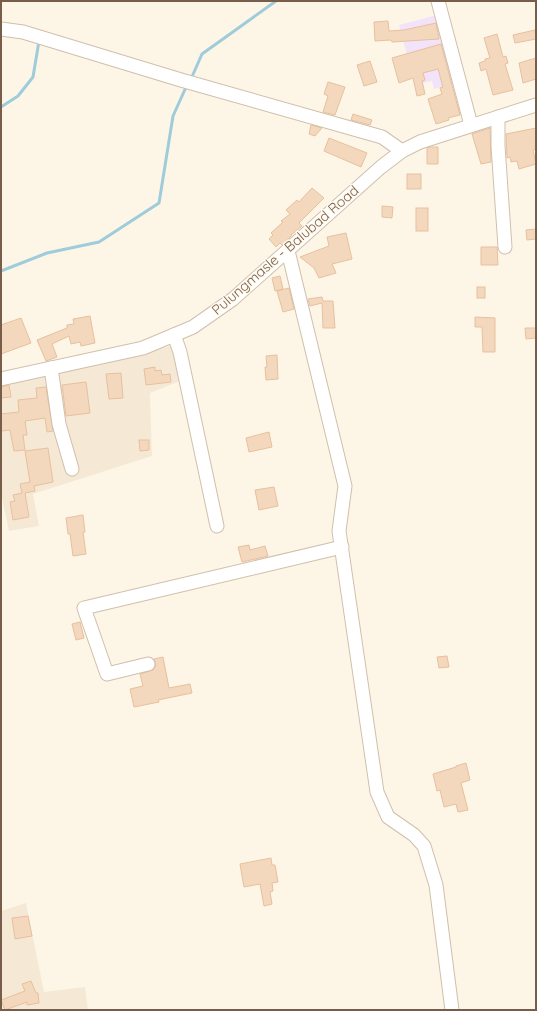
<svg xmlns="http://www.w3.org/2000/svg" width="537" height="1011" font-family="Quicksand,sans-serif">
  <rect width="100%" height="100%" fill="#fdf6e7"/>
  <!-- residential -->
  <g fill="#f5e9d5">
    <path d="M173,345L180,381L150,393L152,456L33,494L39,526L9,531L1,494V385L138,356Z"/>
    <path d="M26,903L44,992L85,987L88,1010H1V911Z"/>
  </g>
  <!-- education -->
  <path fill="#f3e3fa" d="M437,15L454,84L434,89L432,81L415,85L399,25Z"/>
  <g fill="none" stroke-linecap="round" stroke-linejoin="round">
    <!-- stream -->
    <g stroke="#9fccda" stroke-width="3">
      <path d="M191,79L202,54L276,1"/>
      <path d="M1,107L18,96L33,77L39,41"/>
      <path d="M1,271L47,253L99,242L159,203L173,116L187,85"/>
    </g>
  </g>
  <!-- building -->
  <g fill="#f4d8bd" stroke="#e7c09d">
    <path d="M388,21L389,31L404,30L436,23L439,39L392,42L391,40L375,41L374,22Z"/>
    <path d="M535,30L536,39L515,43L513,35Z"/>
    <path d="M497,34L503,57L506,56L508,63L505,64L513,90L493,95L486,69L481,71L479,63L485,61V59L490,58L484,38Z"/>
    <path d="M441,44L460,115L448,118L449,120L436,124L428,99L442,94L440,88L443,87L438,69L423,73L425,80L422,81L425,94L417,96L413,78L399,83L392,58Z"/>
    <path d="M536,58V79L523,83L519,63Z"/>
    <path d="M370,61L377,82L364,86L357,65Z"/>
    <path d="M328,82L345,87L335,115L323,112L328,96L324,94Z"/>
    <path d="M353,114L372,120L370,125L351,120Z"/>
    <path d="M311,125L322,128L315,136L309,134Z"/>
    <path d="M490,128L491,162L481,164L472,134Z"/>
    <path d="M536,128V149L533,150L536,164L519,169L517,161L511,162L510,157L507,158L506,134Z"/>
    <path d="M329,138L367,153L361,167L324,151Z"/>
    <path d="M430,147H438V164H427V148Z"/>
    <rect x="407" y="174" width="14" height="15"/>
    <path d="M312,188L324,198L299,223L302,226L291,235H292L282,245L280,243L276,247L269,239L273,235L271,233L283,222L281,221L290,214L286,210L297,200L299,202Z"/>
    <path d="M382,206L393,207L392,218L382,217Z"/>
    <rect x="416" y="208" width="12" height="23"/>
    <path d="M536,229V239L527,240L526,230Z"/>
    <path d="M346,233L352,259L332,264L336,273L319,278L314,268L300,257L329,246L327,237Z"/>
    <path d="M481,247H497L498,265H481Z"/>
    <path d="M280,276L283,289L275,291L272,278Z"/>
    <rect x="477" y="287" width="8" height="11"/>
    <path d="M289,288L294,309L283,312L277,291Z"/>
    <path d="M322,297L323,301H333L335,328H323L322,303L310,306L308,299Z"/>
    <path d="M90,316L95,343L81,346L80,342L71,344L69,336L52,344L57,357L46,361L37,340L67,328V325L74,324L73,319Z"/>
    <path d="M475,317L495,318V352H483L482,327H475Z"/>
    <path d="M21,318L31,343L1,354V325Z"/>
    <path d="M525,328H536V338L526,339Z"/>
    <path d="M277,355L278,379L266,380L265,367H267L266,356Z"/>
    <path d="M155,367V371L161,370L162,375L170,374L171,382L146,385L144,369Z"/>
    <path d="M121,373L123,398L109,399L106,374Z"/>
    <path d="M86,382L90,413L66,416L62,385Z"/>
    <path d="M9,385L11,397L1,398V387Z"/>
    <path d="M46,387L53,431L47,432L45,418L25,421L27,435H23L25,450L14,451L10,430L1,431V414L19,412L18,400L37,398L36,388Z"/>
    <path d="M269,432L272,447L249,452L246,438Z"/>
    <path d="M139,440H149V450L140,451Z"/>
    <path d="M48,448L53,482L34,486L35,491L25,493L29,517L13,520L10,502L15,501L13,495L22,493L20,484L30,482L25,451Z"/>
    <path d="M274,487L278,506L259,510L255,490Z"/>
    <path d="M83,515L85,532H83L86,554L73,556L70,534H68L66,518Z"/>
    <path d="M249,545L250,550L265,546L268,556L242,562L238,547Z"/>
    <path d="M80,622L84,638L76,640L72,624Z"/>
    <path d="M447,656L449,667L439,668L437,657Z"/>
    <path d="M163,657L169,688L190,684L192,693L158,700L159,702L134,707L130,689L143,686L140,674L153,670L156,666L154,659Z"/>
    <path d="M466,763L470,780L461,783L468,810L458,812L456,804L444,807L440,790L437,791L433,774L456,767V766Z"/>
    <path d="M271,858L272,865H275L278,882L272,883L273,891L270,892L272,904L264,906L260,884L244,887L240,864Z"/>
    <path d="M28,916L32,936L15,939L12,918Z"/>
    <path d="M31,981L36,993H38L39,1003L27,1005V1002L5,1010L1,1000L25,991L22,984Z"/>
  </g>
  <g fill="none" stroke-linecap="round" stroke-linejoin="round">
    <!-- minor casing -->
    <g stroke="#d0bfac" stroke-width="15">
      <g id="minor">
        <path d="M438,1L471,125"/>
        <path d="M1,29L23,32L181,80L382,137L402,151"/>
        <path d="M498,117V146L505,247"/>
        <path d="M288,251L345,486L339,531L377,792L388,817L414,835L424,846L436,885L452,1010"/>
        <path d="M174,335L180,352L217,526"/>
        <path d="M51,368L59,424L72,469"/>
        <path d="M1,379L143,348L193,327L233,299L381,167L402,151L420,142L536,105"/>
        <path d="M148,664L107,674L84,608L342,547"/>
      </g>
    </g>
    <!-- minor -->
    <use href="#minor" stroke="#fff" stroke-width="13"/>
  </g>
  <g text-anchor="middle" dominant-baseline="central" stroke-width="3" stroke-linejoin="round" paint-order="stroke">
    <!-- street labels -->
    <g font-size="14" fill="#785e4a" stroke="#fffaee">
      <text transform="translate(285 250) rotate(-41)">Pulungmasle - Balubad Road</text>
    </g>
  </g>
  <!-- border -->
  <rect width="537" height="1011" fill="none" stroke="#785e4a" stroke-width="4"/>
</svg>
